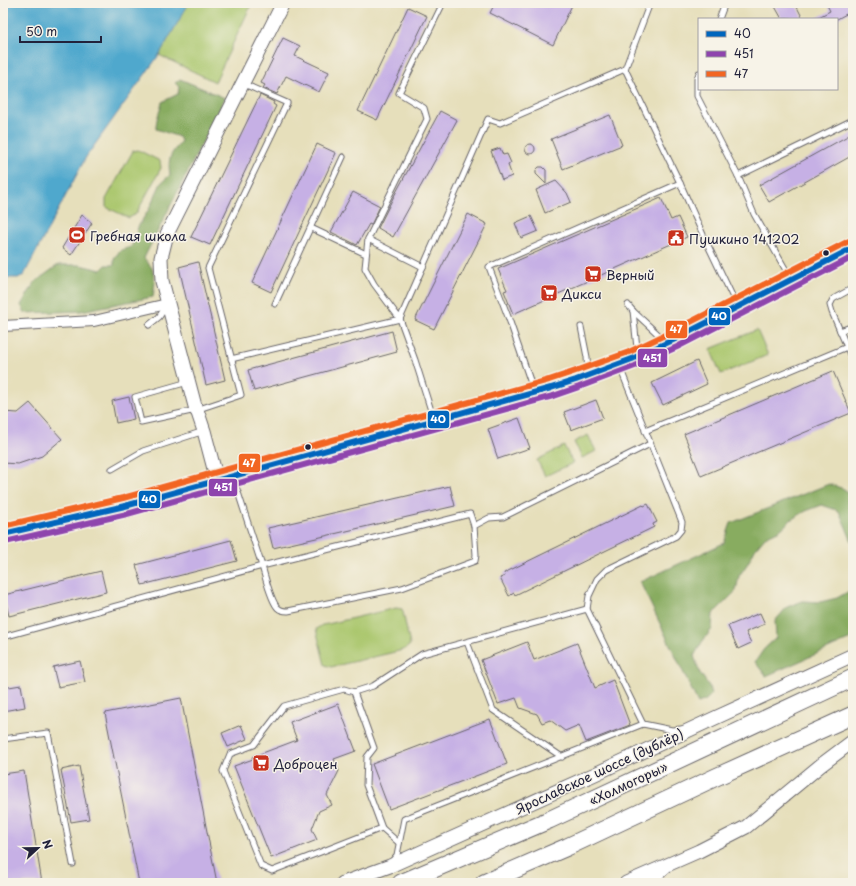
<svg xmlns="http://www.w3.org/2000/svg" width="856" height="886" font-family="'Playpen Sans',sans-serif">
  <rect width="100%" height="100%" fill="#f7f3e8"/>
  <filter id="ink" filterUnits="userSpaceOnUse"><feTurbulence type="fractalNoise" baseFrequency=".025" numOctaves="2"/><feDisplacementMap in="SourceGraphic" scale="8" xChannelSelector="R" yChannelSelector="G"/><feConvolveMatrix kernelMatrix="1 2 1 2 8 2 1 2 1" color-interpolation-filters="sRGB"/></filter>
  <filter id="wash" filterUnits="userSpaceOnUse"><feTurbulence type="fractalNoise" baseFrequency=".012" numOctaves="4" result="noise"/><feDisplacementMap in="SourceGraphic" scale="16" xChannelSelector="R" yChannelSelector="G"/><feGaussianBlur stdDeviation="0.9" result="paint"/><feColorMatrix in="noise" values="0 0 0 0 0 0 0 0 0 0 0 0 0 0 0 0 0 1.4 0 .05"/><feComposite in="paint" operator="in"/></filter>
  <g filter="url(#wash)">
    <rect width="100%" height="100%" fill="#e6dfbb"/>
    <!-- green -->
    <g fill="#abc76e" stroke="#667454">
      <path d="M189,3H252L215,82L159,55Z"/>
      <path d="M138,150L160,161L161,168L136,214L129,218L106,207V199L133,151Z"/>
      <path d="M757,330L768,355L721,374L710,349Z"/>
      <path d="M588,435L596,451L582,458L574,442Z"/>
      <path d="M564,446L573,463L545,476L537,460Z"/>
      <path d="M396,608L402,609L403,612L410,645L405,649L399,651L331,667L325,665L316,629L322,625L328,624Z"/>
    </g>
    <!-- forest -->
    <g fill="#88ac61" stroke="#55674e">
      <path d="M180,79L225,98L144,258L152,268L155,282L153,297L81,311L25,313L21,305L35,282L58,265H80L101,270L106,265H114V258L121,250L131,247L134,241L138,227L149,209L161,183L170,175C169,168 168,158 173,152C176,147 178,147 181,141L179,137L156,129C156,117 160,113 162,102L178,94L179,87L175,83Z"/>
      <path d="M829,484L844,489L853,496V544L839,511L822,505L806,511L792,519L780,530L765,537L755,549L748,563L739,576L736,591L713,614L712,629L702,642L694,656L700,673L709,686L711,695L706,700L698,703L640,582L724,543L731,523Z"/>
      <path d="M853,586V638L766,676L755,662L764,649L776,638L775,621L787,607L803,601L820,602L837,598L851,590Z"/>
    </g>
    <!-- water -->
    <path fill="#4fa8cd" stroke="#386584" d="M3,3H189L159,55L86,157L24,275L18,278H3Z"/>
    <g id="blocks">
      <!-- building -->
      <g fill="#c6b0e5">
        <path d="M495,3H573L553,45L490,13Z"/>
        <path d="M773,3H795L803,19H782Z"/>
        <path d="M826,3H847L852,11L837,19H815L830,11Z"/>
        <path d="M408,7L427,16L377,120L358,111Z"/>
        <path d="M283,38L300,46L295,56L329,72L319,92L286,76L277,94L263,88L265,85L261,83Z"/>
        <path d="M260,95L274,102L273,104L276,106L210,245L191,237Z"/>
        <path d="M440,111L457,120L393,237L378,228L393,198Z"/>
        <path d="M610,115L622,145L563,169L551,139Z"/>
        <path d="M853,133V155L769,202L759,185Z"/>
        <circle cx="530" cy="149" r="5"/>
        <path d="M317,144L336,153L271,292L252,283Z"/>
        <path d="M500,148L503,155L507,154L511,163L508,165L512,176L502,180L491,151Z"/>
        <path d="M539,167H543L546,170V184L536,174V170Z"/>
        <path d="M556,181L567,193L571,202L545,213L536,190Z"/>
        <path d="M353,192L380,206L371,225L369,224L357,245L331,232Z"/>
        <path d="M661,198L671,220L678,217L687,237L513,314L504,291L507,290L498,269Z"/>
        <path d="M468,214L487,224L434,329L415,320Z"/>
        <path d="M82,215L92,223L71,255L62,248Z"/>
        <path d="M531,216L538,231L521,238L515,223Z"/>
        <path d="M198,262L225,380L206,385L179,267Z"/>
        <path d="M392,331L397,352L254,391L248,370Z"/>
        <path d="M697,361L707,384L663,405L652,383Z"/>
        <path d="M833,371L851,413L701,476L684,434Z"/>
        <path d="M129,397L134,419L116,423L112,401Z"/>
        <path d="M596,400L603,418L571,430L564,412Z"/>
        <path d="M30,403L62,439L42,456L18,464L3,463V412L18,413Z"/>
        <path d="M519,418L530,448L498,459L488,429Z"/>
        <path d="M450,486L455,506L273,548L268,528Z"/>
        <path d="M648,504L657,522L653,524L654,527L515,595L514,593L509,596L500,578L505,576L504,573L643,505L644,506Z"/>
        <path d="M231,540L237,561L142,585L136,565Z"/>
        <path d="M101,571L106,592L9,616L4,595Z"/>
        <path d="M760,613L765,624L746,632L751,643L738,649L728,626Z"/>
        <path d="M527,642L534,660L577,643L595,688L613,680L630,725L586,742L579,725L565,731L550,720L542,723L537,714L520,708L516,698L498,704L481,660Z"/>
        <path d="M80,661L85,682L58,687L53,667Z"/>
        <path d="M21,685L25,707L3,711V688Z"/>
        <path d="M181,698L217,883H139L105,713Z"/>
        <path d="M338,704L356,751L334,759L339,771L327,795L332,805L319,811L312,829L317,840L271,858L234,766L253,759L252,757L297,740L290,722Z"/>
        <path d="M490,719L507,764L389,809L372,764Z"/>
        <path d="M241,725L247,739L228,747L222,733Z"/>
        <path d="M79,766L89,819L71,822L61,770Z"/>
        <path d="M24,771L42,883H3V774Z"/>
      </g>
    </g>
  </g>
  <g filter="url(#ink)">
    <use href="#blocks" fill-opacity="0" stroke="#676468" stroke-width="1"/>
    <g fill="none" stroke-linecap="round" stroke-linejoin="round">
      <!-- service casing -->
      <g stroke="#676468" stroke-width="7">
        <g id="service">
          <path d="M443,3L399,93L424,108L427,119L368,239L365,268L374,284L400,319L488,119L500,123L625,69L680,183"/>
          <path d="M719,19L725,3"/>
          <path d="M625,69L650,3"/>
          <path d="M699,73L697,79V96L738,176L754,214L791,279"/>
          <path d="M738,176L853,120"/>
          <path d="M311,228L366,254"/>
          <path d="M368,239L423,267"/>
          <path d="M275,304L343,157"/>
          <path d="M628,305L633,311L660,336L668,339"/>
          <path d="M633,311L637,348L635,354"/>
          <path d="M149,325L159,317L167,305"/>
          <path d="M581,327L587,357L588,374"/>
          <path d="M840,331L853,326"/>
          <path d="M847,347L853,362"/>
          <path d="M231,359L400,319L415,360L434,420"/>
          <path d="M188,382L135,397L141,422L196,410L241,395L208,268L287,103L244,84"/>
          <path d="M534,392L510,322L489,267L680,183L704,237L737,306"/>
          <path d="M645,431L847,347L832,312L830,305L833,299L853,288"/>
          <path d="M112,469L143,451L204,431"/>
          <path d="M233,477L262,566L470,514L474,526"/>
          <path d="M587,609L589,596L597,579L606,570L676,536L681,530L682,522L619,365"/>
          <path d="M3,637L262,566C265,576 271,602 278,608C281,611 284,611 288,611L402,588L475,561L476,555L474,526L489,518L503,517L650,444"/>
          <path d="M467,642L493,710L562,757"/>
          <path d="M354,692L344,689L284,706L254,745L230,754L223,771L261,866L272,871L382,828"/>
          <path d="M3,739L48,733L73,864"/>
          <path d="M399,843L382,828L366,785L367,757L374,748L354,692L373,686L422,654L587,609L643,724"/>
          <path d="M392,861L397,855L404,819L643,724L672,730L681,729"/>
        </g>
      </g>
      <!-- minor casing -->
      <g stroke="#676468" stroke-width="12">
        <g id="minor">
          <path d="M3,326L94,321L167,304"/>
          <path d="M654,883L656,877L666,868"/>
        </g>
      </g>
      <!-- tertiary casing -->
      <g stroke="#676468" stroke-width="15">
        <g id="tertiary">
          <path d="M217,480L204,431L198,413L196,410L162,281L161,258L167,234L283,3"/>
          <path d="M343,883L390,866L595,774L715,718L853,655"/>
          <path d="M626,883L699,851L746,827L821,765L853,741"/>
        </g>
      </g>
      <!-- secondary casing -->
      <g stroke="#676468" stroke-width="16">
        <path id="secondary" d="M3,534L125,506L385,434L551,388L576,380L632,359L673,340L853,248"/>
      </g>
      <!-- trunk casing -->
      <g stroke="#676468" stroke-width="19">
        <g id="trunk">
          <path d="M401,883L549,820L853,678"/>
          <path d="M484,883L567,847L716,777L853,715"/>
        </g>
      </g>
      <!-- service -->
      <use href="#service" stroke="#fff" stroke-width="5"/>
      <!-- minor -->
      <use href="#minor" stroke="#fff" stroke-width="10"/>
      <!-- tertiary -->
      <use href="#tertiary" stroke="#fff" stroke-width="13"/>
      <!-- secondary -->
      <use href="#secondary" stroke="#fff" stroke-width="14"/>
      <!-- trunk -->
      <use href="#trunk" stroke="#fff" stroke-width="17"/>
      <!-- bus-1 casing -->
      <g stroke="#f7f3e8" stroke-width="9">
        <path id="bus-1" d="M3,534L125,506L551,388L576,380L632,359L673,340L853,248"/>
      </g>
      <!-- bus-2 casing -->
      <g stroke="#f7f3e8" stroke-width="9">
        <path id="bus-2" d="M5,542L127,514L553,396L579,387L635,366L677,347L853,257"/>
      </g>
      <!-- bus-3 casing -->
      <g stroke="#f7f3e8" stroke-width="9">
        <path id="bus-3" d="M3,526L123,498L549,380L573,372L629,352L669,333L849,241"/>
      </g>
      <!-- bus-1 -->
      <use href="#bus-1" stroke="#0065bd" stroke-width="6"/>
      <!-- bus-2 -->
      <use href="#bus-2" stroke="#8e44ad" stroke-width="6"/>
      <!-- bus-3 -->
      <use href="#bus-3" stroke="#f26522" stroke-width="6"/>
    </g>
  </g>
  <!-- icons -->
  <defs>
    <g id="stadium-square" transform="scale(0.9)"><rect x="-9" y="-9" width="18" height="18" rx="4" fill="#c8321e" stroke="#f7f3e8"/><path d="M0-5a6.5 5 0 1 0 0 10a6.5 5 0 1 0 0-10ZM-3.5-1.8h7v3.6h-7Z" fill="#fff"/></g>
    <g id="civic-square" transform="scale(0.9)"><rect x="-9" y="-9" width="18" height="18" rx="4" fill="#c8321e" stroke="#f7f3e8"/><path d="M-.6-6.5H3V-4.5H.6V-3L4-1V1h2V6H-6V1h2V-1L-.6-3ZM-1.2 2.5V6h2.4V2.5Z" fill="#fff"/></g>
    <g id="supermarket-square" transform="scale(0.9)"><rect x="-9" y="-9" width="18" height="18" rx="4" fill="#c8321e" stroke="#f7f3e8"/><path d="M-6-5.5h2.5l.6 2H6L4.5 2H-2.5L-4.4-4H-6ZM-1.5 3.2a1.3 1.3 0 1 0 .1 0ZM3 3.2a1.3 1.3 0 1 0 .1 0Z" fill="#fff"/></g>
  </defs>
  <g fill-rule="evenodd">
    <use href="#stadium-square" x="77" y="235"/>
    <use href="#civic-square" x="676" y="238"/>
    <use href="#supermarket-square" x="593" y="274"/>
    <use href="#supermarket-square" x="549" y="293"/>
    <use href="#supermarket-square" x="261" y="763"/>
  </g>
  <!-- markers -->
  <g fill="#22223b" stroke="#f7f3e8" stroke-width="1.5">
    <circle cx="826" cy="253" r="3.5"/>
    <circle cx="308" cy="447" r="3.5"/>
  </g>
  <g text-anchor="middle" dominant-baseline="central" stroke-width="3" stroke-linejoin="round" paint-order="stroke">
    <!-- poi labels -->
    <g font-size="13" fill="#22223b" stroke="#f7f3e8" text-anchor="start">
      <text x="90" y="235">Гребная школа</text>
      <text x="689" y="238">Пушкино 141202</text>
      <text x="606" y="274">Верный</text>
      <text x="562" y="293">Дикси</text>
      <text x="274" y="763">Доброцен</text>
    </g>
    <!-- street labels -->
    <g font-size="13" fill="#22223b" stroke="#f7f3e8">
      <text transform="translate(599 771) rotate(-25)">Ярославское шоссе (дублёр)</text>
      <text transform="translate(628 783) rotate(-25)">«Холмогоры»</text>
    </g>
  </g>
  <g stroke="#f7f3e8" stroke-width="1.5">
    <rect x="708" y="307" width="23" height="19" rx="4" fill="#0065bd"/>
    <rect x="665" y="320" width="23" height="19" rx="4" fill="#f26522"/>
    <rect x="637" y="348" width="31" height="20" rx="4" fill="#8e44ad"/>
    <rect x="427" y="410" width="23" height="19" rx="4" fill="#0065bd"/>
    <rect x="238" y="453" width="23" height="20" rx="4" fill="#f26522"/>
    <rect x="208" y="478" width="30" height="19" rx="4" fill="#8e44ad"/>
    <rect x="138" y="490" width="23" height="19" rx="4" fill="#0065bd"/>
  </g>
  <g font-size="11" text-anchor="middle" font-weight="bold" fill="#fff">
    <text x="719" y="320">40</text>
    <text x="676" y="333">47</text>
    <text x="652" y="362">451</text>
    <text x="438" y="423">40</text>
    <text x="249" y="467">47</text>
    <text x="223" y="491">451</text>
    <text x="149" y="503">40</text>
  </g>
  <!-- margin -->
  <rect width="856" height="886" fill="none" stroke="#f7f3e8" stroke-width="16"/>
  <!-- legend -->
  <rect x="698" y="18" width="140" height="72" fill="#f7f3e8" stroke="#a29fa3"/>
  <rect x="706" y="31" width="20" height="6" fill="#0065bd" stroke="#a29fa3"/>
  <text x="734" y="38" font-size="12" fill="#22223b">40</text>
  <rect x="706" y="51" width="20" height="6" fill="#8e44ad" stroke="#a29fa3"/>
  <text x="734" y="58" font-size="12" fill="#22223b">451</text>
  <rect x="706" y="71" width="20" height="6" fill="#f26522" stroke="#a29fa3"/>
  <text x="734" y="78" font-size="12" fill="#22223b">47</text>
  <!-- north arrow -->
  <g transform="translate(38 848) rotate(68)" stroke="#f7f3e8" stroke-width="3" paint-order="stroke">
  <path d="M0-3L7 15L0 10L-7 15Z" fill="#22223b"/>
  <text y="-6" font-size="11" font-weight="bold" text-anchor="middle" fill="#22223b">N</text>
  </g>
  <!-- scale -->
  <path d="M20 36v6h81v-6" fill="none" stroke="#22223b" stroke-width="2"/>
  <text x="26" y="36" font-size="12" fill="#22223b" stroke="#f7f3e8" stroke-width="3" paint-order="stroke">50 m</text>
</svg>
